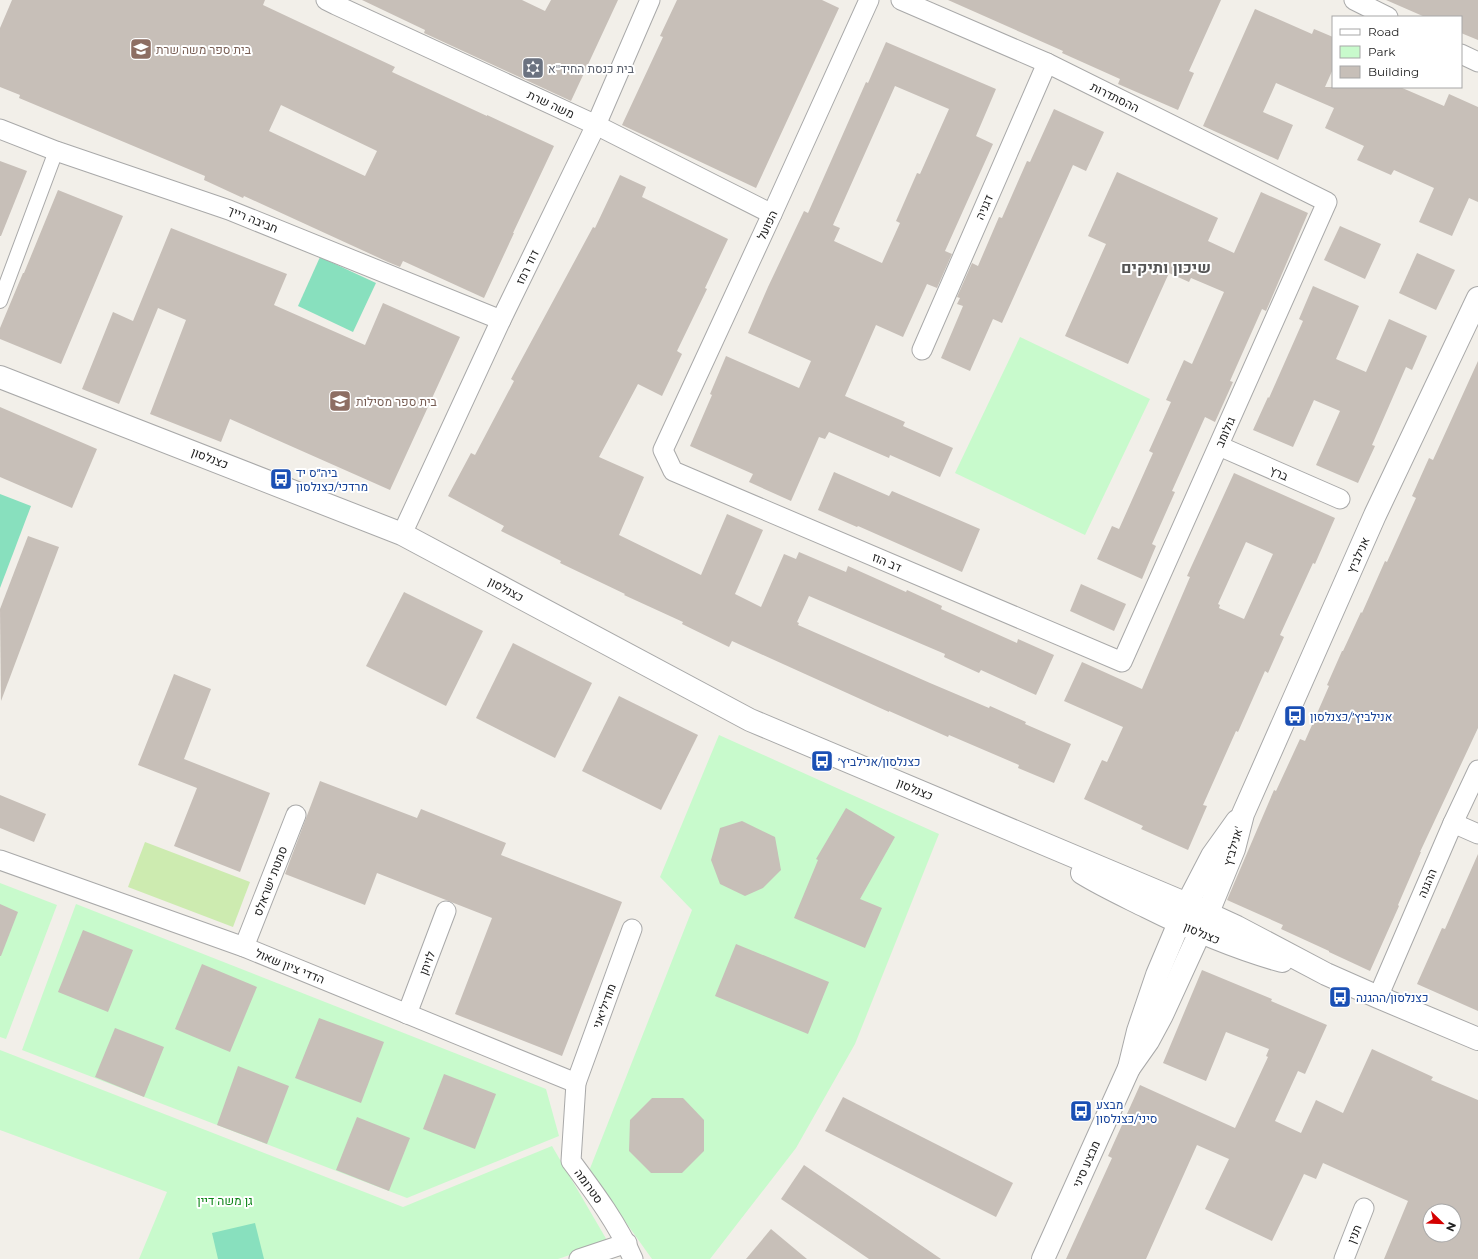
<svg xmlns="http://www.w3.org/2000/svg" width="1478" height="1259" font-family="Montserrat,Heebo,sans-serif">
  <rect width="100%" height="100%" fill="#f2efe9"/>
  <!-- grass -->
  <path fill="#cdebb0" d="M145,842L250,882L233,927L128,887Z"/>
  <!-- park -->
  <g fill="#c8facc">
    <path d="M1020,337L1150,399L1085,535L955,473Z"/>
    <path d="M719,735L939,834L855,1044L796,1148L710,1259H652L589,1171L692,910L660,877Z"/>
    <path d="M0,883L57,905L6,1039L0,1037Z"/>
    <path d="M76,904L546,1089L559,1136L407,1198L22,1050Z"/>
    <path d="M0,1050L403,1207L552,1146L608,1242L558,1259H139L167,1192L0,1130Z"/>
  </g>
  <!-- pitch -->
  <g fill="#88e0be">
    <path d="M320,257L376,283L353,332L298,306Z"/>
    <path d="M0,494L31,506L0,588Z"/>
    <path d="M255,1223L264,1259H218L212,1233Z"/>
  </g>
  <!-- building -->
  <g fill="#c7bfb8" fill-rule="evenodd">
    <path d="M12,0H265L263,5L395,67L392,72L487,116V115L554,146L513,233H514L484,298L403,261L400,267L388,262L244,196L243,198L204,180L205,176L19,98L20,95L0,87V28ZM281,105L377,151L365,176L269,131Z"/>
    <path d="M362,0H522L545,11L551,0H618L571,101L424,33L425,30Z"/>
    <path d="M677,0H822L839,8L756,188L622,125L663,37L660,36Z"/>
    <path d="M948,0H1221L1189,71L1194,73L1178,110L1118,84L1120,79L1062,53L1063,51Z"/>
    <path d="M1386,0H1478V40L1461,33V17H1425Z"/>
    <path d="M1255,9L1312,34L1314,29L1333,37V69L1325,87H1400L1444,106L1449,94L1478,107V202L1469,198L1452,236L1419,222L1434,188L1394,170L1391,175L1357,160L1364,146L1325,128L1334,108L1276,83L1263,112L1293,125L1278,160L1203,126Z"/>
    <path d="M886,42L996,89L976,136L993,144L945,251L952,254L937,288L927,284L903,337L876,325L845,396L905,422L903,426L953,448L940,477L890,455L889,458L829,432L825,439L819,437L791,501L749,482L753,474L690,446L712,395L710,394L726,356L799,388L811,361L748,333L768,287L804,211L808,213L866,82L868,83ZM895,86L949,109L920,174L917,173L896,221L900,223L882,263L834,241L840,228L833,225Z"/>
    <path d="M1054,109L1104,132L1086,171L1073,165L1002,323L993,319L970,371L941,358L963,306L957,304L960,298L957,297L972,263L978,266L999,217L1002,218L1027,161L1030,162Z"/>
    <path d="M0,161L27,171L1,236H0Z"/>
    <path d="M1117,172L1218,218L1208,241L1234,253L1261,192L1308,213L1266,311L1262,309L1230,381L1233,382L1215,422L1205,417L1172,491L1175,492L1152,544L1156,546L1142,579L1097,559L1112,526L1119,529L1153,453L1149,451L1171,402L1166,400L1184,360L1192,364L1224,292L1191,278L1189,282L1169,273L1128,364L1065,336L1106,244L1088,236Z"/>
    <path d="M620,175L646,187L642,197L728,239L705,288L707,289L677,351L682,354L662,396L638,384L599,457L644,477L619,535L701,575L727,514L763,530L735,594L761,607L784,554L796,559L799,552L846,572L848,566L906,592L907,590L942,606L941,609L1017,643L1018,639L1054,655L1036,695L981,670L979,673L944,657L945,654L809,596L797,622L799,623L798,625L930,683L989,708L990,706L1026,722L1025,724L1071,744L1054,783L1018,768L1019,765L949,735L948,737L889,711V712L732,641L729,647L682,624L683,622L624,595L625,594L560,563L561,561L501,531L504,526L448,496L471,453L475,455L514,381L511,379L593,227L595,228Z"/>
    <path d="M58,190L123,216L61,364L0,339V328L23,273H24Z"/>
    <path d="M1340,226L1381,244L1365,279L1324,260Z"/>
    <path d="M171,228L287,274L274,305L365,345L383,303L460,337L390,490L230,419L221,442L150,414L186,320L158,308L119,404L82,389L113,312L133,321Z"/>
    <path d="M1417,253L1455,270L1436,310L1399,293Z"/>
    <path d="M1313,286L1359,306L1336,359L1366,372L1389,319L1427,336L1412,370L1406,367L1372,445L1375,446L1358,483L1316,465L1340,411L1314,400L1293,447L1253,430L1268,397L1269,398L1303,321L1299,319Z"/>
    <path d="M1478,361V728L1420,852H1421L1398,905L1399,906L1370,971L1329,952V951L1281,929L1283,925L1227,900L1274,790L1276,791L1300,739L1305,741L1329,686L1327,685L1342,651H1343L1361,612L1362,613L1385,561L1387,562L1416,498L1412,496L1429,458L1433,460Z"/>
    <path d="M0,407L97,449L72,508L0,477Z"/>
    <path d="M834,472L889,496L892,491L980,529L962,572L858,526L857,527L818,510Z"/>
    <path d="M1234,473L1335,518L1315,564L1313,563L1280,635L1284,637L1268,673L1265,671L1238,732L1236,731L1203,805L1207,806L1188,850L1141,829L1143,826L1084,799L1102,760L1107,762L1123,727L1064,701L1082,662L1142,689L1190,577L1187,576ZM1246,542L1273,554L1244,619L1219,608L1220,605L1218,604Z"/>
    <path d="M28,536L59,547L1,701L0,609Z"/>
    <path d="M1081,584L1126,604L1114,631L1070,611Z"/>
    <path d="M404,592L483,631L446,706L366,666Z"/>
    <path d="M513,643L592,683L555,758L476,718Z"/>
    <path d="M174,674L211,689L184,759L270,793L240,872L174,846L197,788L138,765Z"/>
    <path d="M619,696L698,735L661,810L582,771Z"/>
    <path d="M320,781L417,818L421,809L506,843L501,855L622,902L562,1056L455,1014L492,918L377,873L365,905L285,874Z"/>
    <path d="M0,795L46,814L34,842L0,828Z"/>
    <path d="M846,808L895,837L860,899L882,908L865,948L794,918L818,860L816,859Z"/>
    <path d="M742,821L775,837L781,870L763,888L745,896L720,884L711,860L720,828Z"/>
    <path d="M1478,854V1011L1417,984L1442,928L1445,929Z"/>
    <path d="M0,904L18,912L1,956H0Z"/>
    <path d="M83,930L133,950L108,1012L58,992Z"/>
    <path d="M736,944L829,982L808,1034L715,996Z"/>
    <path d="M202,964L257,987L230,1052L175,1029Z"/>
    <path d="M1202,970L1272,999L1271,1001L1327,1025L1305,1074L1298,1071L1275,1121L1301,1133L1316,1100L1343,1113L1372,1049L1433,1077L1431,1080L1478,1100V1259H1384L1408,1201L1323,1163L1316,1179L1304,1174L1272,1241L1205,1209L1229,1159L1197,1145L1146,1259H1066L1112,1158L1108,1156L1140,1085L1235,1128L1268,1057L1266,1056L1269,1049L1226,1032L1206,1081L1163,1063ZM1430,1211H1454V1235H1430Z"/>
    <path d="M319,1018L384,1042L361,1103L295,1078Z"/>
    <path d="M115,1028L164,1047L144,1097L95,1077Z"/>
    <path d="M238,1066L289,1086L267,1144L217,1125Z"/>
    <path d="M444,1074L496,1094L475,1149L423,1129Z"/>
    <path d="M843,1097L1013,1183L996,1217L825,1131Z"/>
    <path d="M652,1098H683L704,1120V1151L682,1173H651L629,1151L630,1120Z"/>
    <path d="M357,1117L410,1138L389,1191L336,1170Z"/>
    <path d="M804,1165L941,1259H869L781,1199Z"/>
    <path d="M771,1229L807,1259H746Z"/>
  </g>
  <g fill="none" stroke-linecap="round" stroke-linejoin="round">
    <!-- pedestrian casing -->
    <g stroke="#a9a9a9" stroke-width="16">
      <path id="pedestrian" d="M0,301L56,151"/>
    </g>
    <!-- minor casing -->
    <g stroke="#a9a9a9" stroke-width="21">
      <g id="minor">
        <path d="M326,0L336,5L596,125L772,214"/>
        <path d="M869,0L772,214L663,450L673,471L1122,662L1327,202L1047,63L901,0"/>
        <path d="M1354,0L1388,17"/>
        <path d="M1461,54L1478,62"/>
        <path d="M0,129L56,151L229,210L501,320"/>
        <path d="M922,350L1047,63"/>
        <path d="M1219,446L1340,499"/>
        <path d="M402,534L501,320L596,125L650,0"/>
        <path d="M1453,823L1478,834"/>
        <path d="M0,860L244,947L576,1083"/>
        <path d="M632,929L576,1083L571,1161C594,1192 618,1224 633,1259"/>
        <path d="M244,947L296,815"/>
        <path d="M1378,997L1453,823L1478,770"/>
        <path d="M407,1014L446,911"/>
        <path d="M579,1259L627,1243"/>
        <path d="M1344,1259L1364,1208"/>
      </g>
    </g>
    <!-- tertiary casing -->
    <g stroke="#a9a9a9" stroke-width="24">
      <g id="tertiary">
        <path d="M0,377L402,534L750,720L1187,904L1237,927L1326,974L1378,997L1478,1039"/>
        <path d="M1082,873C1103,886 1125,896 1147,907C1191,929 1235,948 1282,961"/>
        <path d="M1129,1068L1148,1041L1162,1015L1200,932L1234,849L1243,814L1375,515L1478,298"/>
        <path d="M1043,1259L1129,1068L1138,1031L1157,975L1187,904L1212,856L1237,821"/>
      </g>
    </g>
    <!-- pedestrian -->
    <use href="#pedestrian" stroke="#fff" stroke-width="14"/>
    <!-- minor -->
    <use href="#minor" stroke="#fff" stroke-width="19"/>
    <!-- tertiary -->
    <use href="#tertiary" stroke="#fff" stroke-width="22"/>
  </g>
  <!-- icons -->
  <defs>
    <g id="school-square" transform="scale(1.15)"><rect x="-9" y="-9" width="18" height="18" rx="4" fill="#8d6e63" stroke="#fff"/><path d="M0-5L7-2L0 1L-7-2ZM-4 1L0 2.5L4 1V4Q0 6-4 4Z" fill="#fff"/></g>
    <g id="synagogue-square" transform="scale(1.15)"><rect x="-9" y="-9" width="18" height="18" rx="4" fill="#6b7280" stroke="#fff"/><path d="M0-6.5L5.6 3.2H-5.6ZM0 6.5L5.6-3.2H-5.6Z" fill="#fff"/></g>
    <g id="bus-square" transform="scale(1.15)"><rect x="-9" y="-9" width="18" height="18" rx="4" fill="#1a4fb4" stroke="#fff"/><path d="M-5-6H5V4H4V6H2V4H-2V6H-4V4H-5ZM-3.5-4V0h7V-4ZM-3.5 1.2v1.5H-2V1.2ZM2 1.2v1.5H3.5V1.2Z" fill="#fff"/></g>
  </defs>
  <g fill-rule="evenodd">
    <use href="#school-square" x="141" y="49"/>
    <use href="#synagogue-square" x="533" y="68"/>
    <use href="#school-square" x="340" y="401"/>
    <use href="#bus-square" x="281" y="479"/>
    <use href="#bus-square" x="1295" y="716"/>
    <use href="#bus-square" x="822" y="761"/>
    <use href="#bus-square" x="1340" y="997"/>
    <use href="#bus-square" x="1081" y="1111"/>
  </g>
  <g text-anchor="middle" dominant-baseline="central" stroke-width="4" stroke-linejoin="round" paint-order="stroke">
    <!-- education labels -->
    <g font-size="12" fill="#785e54" stroke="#fff" text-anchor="start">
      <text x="156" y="49">בית ספר משה שרת</text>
      <text x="356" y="401">בית ספר מסילות</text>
    </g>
    <!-- worship labels -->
    <g font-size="12" fill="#5b616d" stroke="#fff" text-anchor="start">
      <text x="548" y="68">בית כנסת החיד"א</text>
    </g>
    <!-- street labels -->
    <g font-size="12" fill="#222" stroke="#fff">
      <text transform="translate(1115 97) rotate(26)">ההסתדרות</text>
      <text transform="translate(551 104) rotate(25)">משה שרת</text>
      <text transform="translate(984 207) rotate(-66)">דגניה</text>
      <text transform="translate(253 219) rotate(22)">חביבה רייך</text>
      <text transform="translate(767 225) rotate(-65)">הפועל</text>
      <text transform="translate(527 267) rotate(-64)">דוד רמז</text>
      <text transform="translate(1225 432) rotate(-66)">גולומב</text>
      <text transform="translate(210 458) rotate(21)">כצנלסון</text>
      <text transform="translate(1279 473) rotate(24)">ברץ</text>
      <text transform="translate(1358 555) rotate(-66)">אנילביץ</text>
      <text transform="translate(887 562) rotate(23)">דב הוז</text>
      <text transform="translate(506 589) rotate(28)">כצנלסון</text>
      <text transform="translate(915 789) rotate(23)">כצנלסון</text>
      <text transform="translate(1233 846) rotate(-73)">אנילביץ'</text>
      <text transform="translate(270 881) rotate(-69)">סמטת ישראלס</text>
      <text transform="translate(1427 883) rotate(-67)">ההגנה</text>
      <text transform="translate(1202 933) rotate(23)">כצנלסון</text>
      <text transform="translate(427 963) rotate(-69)">לויתן</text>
      <text transform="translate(290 966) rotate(22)">הדדי ציון שאול</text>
      <text transform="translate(604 1006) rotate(-70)">מודיליאני</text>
      <text transform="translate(1086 1164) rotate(-66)">מבצע סיני</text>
      <text transform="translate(589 1186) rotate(54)">סטרומה</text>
      <text transform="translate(1354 1234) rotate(-68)">תנין</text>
    </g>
    <!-- transit labels -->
    <g font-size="12" fill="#164399" stroke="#fff" text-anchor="start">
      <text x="296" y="472">ביה״ס יד<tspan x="296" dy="14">מרדכי/כצנלסון</tspan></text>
      <text x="1310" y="716">אנילביץ׳/כצנלסון</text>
      <text x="838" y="761">כצנלסון/אנילביץ׳</text>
      <text x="1356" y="997">כצנלסון/ההגנה</text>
      <text x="1096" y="1104">מבצע<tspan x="1096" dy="14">סיני/כצנלסון</tspan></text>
    </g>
    <!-- park labels -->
    <g font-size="12" fill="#0c8416" stroke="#fff">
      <text x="225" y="1200">גן משה דיין</text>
    </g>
    <!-- district labels -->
    <g font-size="16" font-weight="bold" fill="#555" stroke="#fff">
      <text x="1166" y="267">שיכון ותיקים</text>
    </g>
  </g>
  <!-- legend -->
  <rect x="1332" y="16" width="130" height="72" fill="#ffffff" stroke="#a7a7a7"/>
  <rect x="1340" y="29" width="20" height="6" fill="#ffffff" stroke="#a7a7a7"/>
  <text x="1368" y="36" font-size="12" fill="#222222">Road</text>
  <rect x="1340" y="46" width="20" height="12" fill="#c8facc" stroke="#a7a7a7"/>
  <text x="1368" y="56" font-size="12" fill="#222222">Park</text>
  <rect x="1340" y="66" width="20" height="12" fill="#c7bfb8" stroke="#a7a7a7"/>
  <text x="1368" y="76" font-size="12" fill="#222222">Building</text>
  <!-- north arrow -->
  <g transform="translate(1442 1223) rotate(113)"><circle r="19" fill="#ffffff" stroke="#a7a7a7"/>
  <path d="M0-3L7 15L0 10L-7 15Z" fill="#d40000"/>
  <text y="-6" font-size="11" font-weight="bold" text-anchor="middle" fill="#222222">N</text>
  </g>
</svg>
